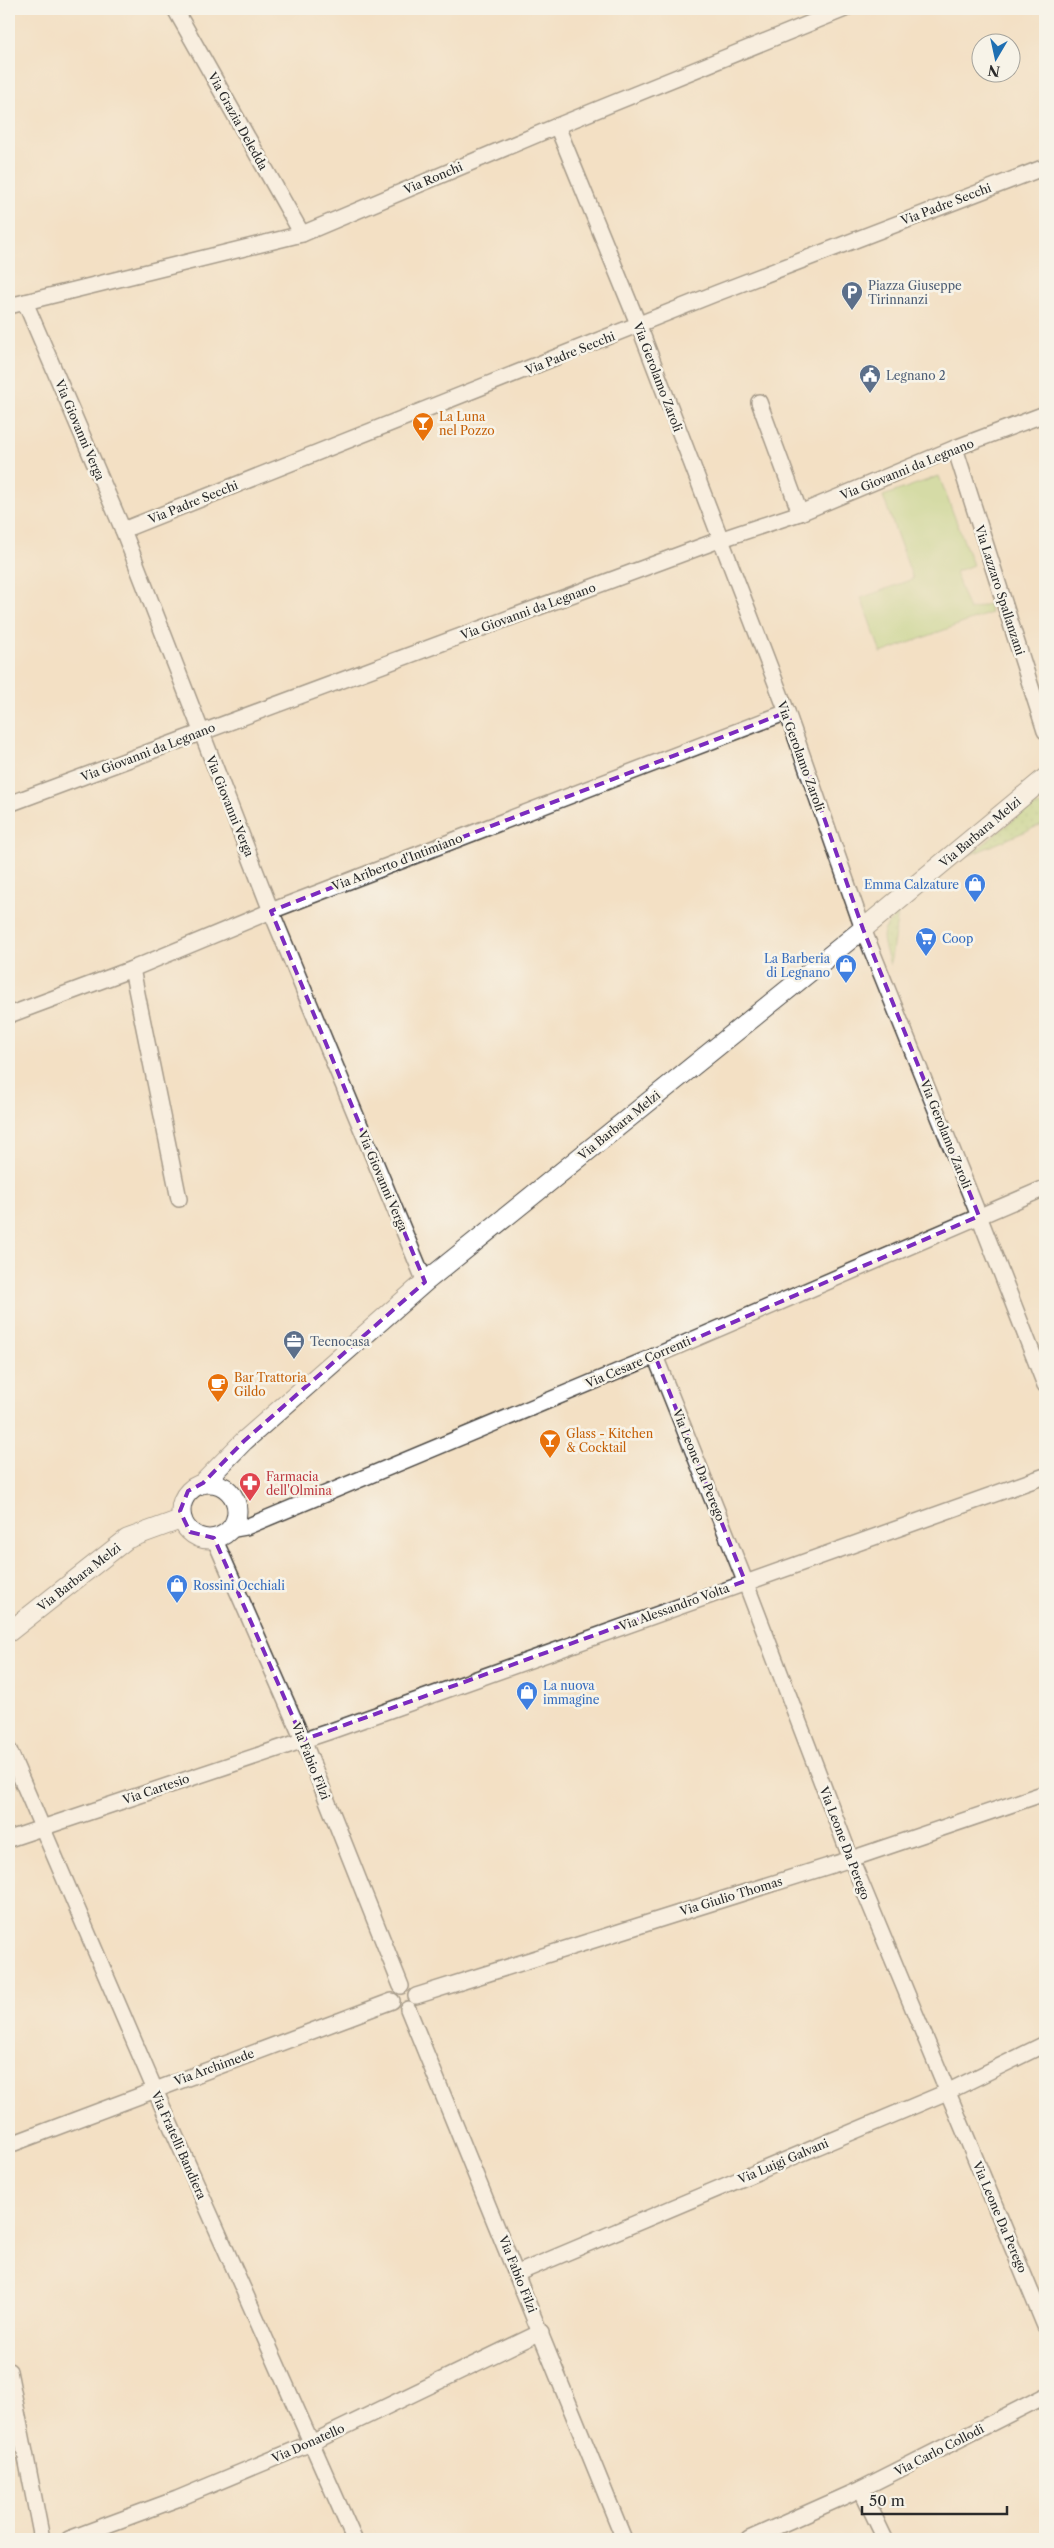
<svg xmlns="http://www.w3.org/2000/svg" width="1054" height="2548" font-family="'Libre Caslon Text',serif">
  <defs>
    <pattern id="grass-dots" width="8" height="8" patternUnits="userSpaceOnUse" patternTransform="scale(1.25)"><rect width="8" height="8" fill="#b1d680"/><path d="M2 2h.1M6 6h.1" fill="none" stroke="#98b86f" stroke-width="1.8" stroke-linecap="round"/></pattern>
  </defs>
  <rect width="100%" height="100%" fill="#f7f3e8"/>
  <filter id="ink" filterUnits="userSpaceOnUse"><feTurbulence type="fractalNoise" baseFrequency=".02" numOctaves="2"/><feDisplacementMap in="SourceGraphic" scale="10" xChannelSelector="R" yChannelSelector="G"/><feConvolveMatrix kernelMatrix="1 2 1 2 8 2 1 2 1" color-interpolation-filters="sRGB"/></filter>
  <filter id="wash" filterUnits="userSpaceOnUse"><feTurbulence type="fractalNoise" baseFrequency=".0096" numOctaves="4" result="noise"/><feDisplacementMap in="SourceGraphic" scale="20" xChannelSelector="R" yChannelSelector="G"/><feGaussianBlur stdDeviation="1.12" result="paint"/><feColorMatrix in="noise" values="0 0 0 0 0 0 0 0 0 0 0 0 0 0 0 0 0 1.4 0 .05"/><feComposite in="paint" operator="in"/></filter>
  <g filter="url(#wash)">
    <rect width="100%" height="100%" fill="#f3e0c4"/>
    <!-- grass -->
    <g fill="url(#grass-dots)" stroke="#6e8056">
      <path d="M1038,805L1045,807V823L970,855L1024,811Z"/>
      <path d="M898,913L890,965C883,939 876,934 898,913Z"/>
    </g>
    <!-- green -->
    <path fill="#b1d680" stroke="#6e8056" d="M939,476L973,565L955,572L969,610L988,604L991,613L881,653L861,598L913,579L883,496Z"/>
  </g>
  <g filter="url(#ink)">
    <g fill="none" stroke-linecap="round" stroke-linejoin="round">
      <!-- minor casing -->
      <g stroke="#494642" stroke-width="18">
        <g id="minor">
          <path d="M175,9L302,234"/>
          <path d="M557,126L639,326L787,712L863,929L979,1216L1045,1385"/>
          <path d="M25,302L123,530L271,911L425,1282"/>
          <path d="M9,306L302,234L557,126L845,9"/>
          <path d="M759,402L800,513"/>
          <path d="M955,448L1045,731"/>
          <path d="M123,530L717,293L1045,167"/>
          <path d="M9,804L719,540L800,513L955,448L1045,414"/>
          <path d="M132,969L179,1199"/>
          <path d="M9,1015L132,969L271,911L787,712"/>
          <path d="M655,1356L745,1581L851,1859L1045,2326"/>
          <path d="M229,1530L246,1527L655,1356L1045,1188"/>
          <path d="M214,1538L303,1740L401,1986"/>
          <path d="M9,1750L155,2090L354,2539"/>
          <path d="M9,1839L331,1731L1045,1476"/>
          <path d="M416,1996L851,1859L1045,1793"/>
          <path d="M408,2009L624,2539"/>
          <path d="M9,2145L392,2001"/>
          <path d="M518,2273L947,2092L1045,2044"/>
          <path d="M9,2371L42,2539"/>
          <path d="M861,2489L885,2539"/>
          <path d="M69,2539L177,2499L311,2443L541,2332"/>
          <path d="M749,2539L861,2489L1045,2396"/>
        </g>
      </g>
      <!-- tertiary casing -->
      <g stroke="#494642" stroke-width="21">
        <g id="tertiary">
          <circle cx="209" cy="1511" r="28"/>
          <path d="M203,1483L244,1441L425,1282L863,929L1045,778"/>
          <path d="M9,1632L127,1539L182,1519"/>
        </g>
      </g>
      <!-- minor -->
      <use href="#minor" stroke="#fff" stroke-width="15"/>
      <!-- tertiary -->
      <use href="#tertiary" stroke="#fff" stroke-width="19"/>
    </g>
  </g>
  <!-- marked area -->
  <path d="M0 0H1054V2548H0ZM787,712L863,929L979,1216L655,1356L745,1581L303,1740L214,1538L190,1532L180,1511L188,1491L203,1483L244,1441L425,1282L271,911Z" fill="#f3e0c4" fill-opacity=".55" fill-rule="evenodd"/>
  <path fill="none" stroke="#7b2cbf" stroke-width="4" stroke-dasharray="10 6" stroke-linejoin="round" d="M787,712L863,929L979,1216L655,1356L745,1581L303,1740L214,1538L190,1532L180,1511L188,1491L203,1483L244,1441L425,1282L271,911Z"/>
  <!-- icons -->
  <defs>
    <g id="parking-pin" transform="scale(1.125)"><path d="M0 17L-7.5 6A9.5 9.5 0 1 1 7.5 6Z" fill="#5c6f8a" stroke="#f7f3e8"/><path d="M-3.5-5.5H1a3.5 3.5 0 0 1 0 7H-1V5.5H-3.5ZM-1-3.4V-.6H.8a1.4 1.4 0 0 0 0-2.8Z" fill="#fff"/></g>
    <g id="civic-pin" transform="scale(1.125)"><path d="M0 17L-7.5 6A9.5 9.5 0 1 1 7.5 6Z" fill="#5c6f8a" stroke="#f7f3e8"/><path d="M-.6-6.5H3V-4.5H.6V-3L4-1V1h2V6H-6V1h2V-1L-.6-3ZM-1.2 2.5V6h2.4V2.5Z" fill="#fff"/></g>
    <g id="bar-pin" transform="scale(1.125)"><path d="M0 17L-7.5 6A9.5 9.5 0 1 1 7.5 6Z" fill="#e8710a" stroke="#f7f3e8"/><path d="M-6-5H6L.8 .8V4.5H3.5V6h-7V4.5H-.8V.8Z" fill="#fff"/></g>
    <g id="shop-pin" transform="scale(1.125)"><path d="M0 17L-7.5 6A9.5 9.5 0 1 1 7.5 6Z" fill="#3f7fe0" stroke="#f7f3e8"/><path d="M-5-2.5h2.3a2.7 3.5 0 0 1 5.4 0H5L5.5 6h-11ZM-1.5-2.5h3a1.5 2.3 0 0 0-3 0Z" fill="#fff"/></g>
    <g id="supermarket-pin" transform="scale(1.125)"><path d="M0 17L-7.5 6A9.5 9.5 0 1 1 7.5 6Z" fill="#3f7fe0" stroke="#f7f3e8"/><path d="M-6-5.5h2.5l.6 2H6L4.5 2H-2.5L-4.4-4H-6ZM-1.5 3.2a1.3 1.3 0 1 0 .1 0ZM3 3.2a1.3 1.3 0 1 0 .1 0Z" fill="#fff"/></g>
    <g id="office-pin" transform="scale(1.125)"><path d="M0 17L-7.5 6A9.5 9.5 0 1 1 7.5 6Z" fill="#5c6f8a" stroke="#f7f3e8"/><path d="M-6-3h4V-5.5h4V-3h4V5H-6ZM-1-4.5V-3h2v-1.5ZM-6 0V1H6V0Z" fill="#fff"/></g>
    <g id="cafe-pin" transform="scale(1.125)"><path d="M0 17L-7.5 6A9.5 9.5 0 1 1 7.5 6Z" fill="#e8710a" stroke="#f7f3e8"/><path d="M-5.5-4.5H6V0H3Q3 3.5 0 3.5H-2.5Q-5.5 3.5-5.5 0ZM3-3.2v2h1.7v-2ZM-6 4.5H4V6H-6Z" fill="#fff"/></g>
    <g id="pharmacy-pin" transform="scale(1.125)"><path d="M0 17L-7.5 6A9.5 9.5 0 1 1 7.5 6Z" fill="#e0444e" stroke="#f7f3e8"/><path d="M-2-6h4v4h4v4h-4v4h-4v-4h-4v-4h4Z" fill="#fff"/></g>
  </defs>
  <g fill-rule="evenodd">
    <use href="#parking-pin" x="852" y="292"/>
    <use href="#civic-pin" x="870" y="375"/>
    <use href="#bar-pin" x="423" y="423"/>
    <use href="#shop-pin" x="975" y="884"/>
    <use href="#supermarket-pin" x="926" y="938"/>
    <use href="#shop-pin" x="846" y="965"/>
    <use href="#office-pin" x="294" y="1341"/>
    <use href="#cafe-pin" x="218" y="1384"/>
    <use href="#bar-pin" x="550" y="1440"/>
    <use href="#pharmacy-pin" x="250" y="1483"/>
    <use href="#shop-pin" x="177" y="1585"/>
    <use href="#shop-pin" x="527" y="1692"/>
  </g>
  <g text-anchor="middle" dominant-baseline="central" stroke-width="5" stroke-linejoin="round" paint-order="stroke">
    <!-- street labels -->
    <g font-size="12" fill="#2b2b2b" stroke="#f7f3e8">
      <text transform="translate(238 121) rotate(61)">Via Grazia Deledda</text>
      <text transform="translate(433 178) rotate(-23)">Via Ronchi</text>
      <text transform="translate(946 204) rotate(-21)">Via Padre Secchi</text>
      <text transform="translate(570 353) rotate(-22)">Via Padre Secchi</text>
      <text transform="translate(658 377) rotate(69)">Via Gerolamo Zaroli</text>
      <text transform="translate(80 430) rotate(67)">Via Giovanni Verga</text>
      <text transform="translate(907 469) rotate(-22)">Via Giovanni da Legnano</text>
      <text transform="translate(193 502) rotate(-22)">Via Padre Secchi</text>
      <text transform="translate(1000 590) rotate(72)">Via Lazzaro Spallanzani</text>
      <text transform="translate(528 611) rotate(-20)">Via Giovanni da Legnano</text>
      <text transform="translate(148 752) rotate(-21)">Via Giovanni da Legnano</text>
      <text transform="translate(801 756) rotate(70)">Via Gerolamo Zaroli</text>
      <text transform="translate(230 806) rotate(68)">Via Giovanni Verga</text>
      <text transform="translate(980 832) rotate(-40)">Via Barbara Melzi</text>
      <text transform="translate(397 862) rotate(-21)">Via Ariberto d'Intimiano</text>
      <text transform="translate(619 1125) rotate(-39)">Via Barbara Melzi</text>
      <text transform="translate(946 1134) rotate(68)">Via Gerolamo Zaroli</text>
      <text transform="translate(383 1181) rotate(67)">Via Giovanni Verga</text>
      <text transform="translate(638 1362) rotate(-23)">Via Cesare Correnti</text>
      <text transform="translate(699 1465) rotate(68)">Via Leone Da Perego</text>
      <text transform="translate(79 1577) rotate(-38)">Via Barbara Melzi</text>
      <text transform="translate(674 1607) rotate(-20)">Via Alessandro Volta</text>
      <text transform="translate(311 1761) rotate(68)">Via Fabio Filzi</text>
      <text transform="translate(156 1789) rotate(-19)">Via Cartesio</text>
      <text transform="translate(845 1843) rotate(69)">Via Leone Da Perego</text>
      <text transform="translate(731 1896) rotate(-17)">Via Giulio Thomas</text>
      <text transform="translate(214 2067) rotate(-20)">Via Archimede</text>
      <text transform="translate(179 2145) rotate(66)">Via Fratelli Bandiera</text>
      <text transform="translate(783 2161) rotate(-23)">Via Luigi Galvani</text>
      <text transform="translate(1000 2217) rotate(67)">Via Leone Da Perego</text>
      <text transform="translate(518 2274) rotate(68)">Via Fabio Filzi</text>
      <text transform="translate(308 2443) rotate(-24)">Via Donatello</text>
      <text transform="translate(939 2450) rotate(-27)">Via Carlo Collodi</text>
    </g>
    <!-- service labels -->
    <g font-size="12" fill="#4e5e75" stroke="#f7f3e8" text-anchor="start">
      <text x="868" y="285">Piazza Giuseppe<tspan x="868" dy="14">Tirinnanzi</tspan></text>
      <text x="886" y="375">Legnano 2</text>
      <text x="310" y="1341">Tecnocasa</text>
    </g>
    <!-- food labels -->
    <g font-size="12" fill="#c56008" stroke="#f7f3e8" text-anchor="start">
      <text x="439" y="416">La Luna<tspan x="439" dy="14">nel Pozzo</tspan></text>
      <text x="234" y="1377">Bar Trattoria<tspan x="234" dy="14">Gildo</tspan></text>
      <text x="566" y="1433">Glass - Kitchen<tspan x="566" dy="14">&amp; Cocktail</tspan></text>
    </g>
    <!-- shop labels -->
    <g font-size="12" fill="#366cbe" stroke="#f7f3e8" text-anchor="start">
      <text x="959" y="884" text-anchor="end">Emma Calzature</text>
      <text x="942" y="938">Coop</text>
      <text x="830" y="958" text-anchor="end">La Barberia<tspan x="830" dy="14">di Legnano</tspan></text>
      <text x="193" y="1585">Rossini Occhiali</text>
      <text x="543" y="1685">La nuova<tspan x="543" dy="14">immagine</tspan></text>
    </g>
    <!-- health labels -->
    <g font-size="12" fill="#be3a42" stroke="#f7f3e8" text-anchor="start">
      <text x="266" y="1476">Farmacia<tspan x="266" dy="14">dell'Olmina</tspan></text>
    </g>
  </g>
  <!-- margin -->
  <rect width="1054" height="2548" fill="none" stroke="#f7f3e8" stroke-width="30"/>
  <!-- north arrow -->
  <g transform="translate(996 58) rotate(189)"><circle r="24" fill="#f7f3e8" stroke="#a5a39c"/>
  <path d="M0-4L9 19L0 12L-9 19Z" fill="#1f6fb2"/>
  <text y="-8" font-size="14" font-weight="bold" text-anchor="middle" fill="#2b2b2b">N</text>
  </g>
  <!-- scale -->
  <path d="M862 2506v8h145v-8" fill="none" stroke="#2b2b2b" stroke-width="2.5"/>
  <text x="869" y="2506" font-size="15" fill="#2b2b2b" stroke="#f7f3e8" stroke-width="4" paint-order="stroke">50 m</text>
</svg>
